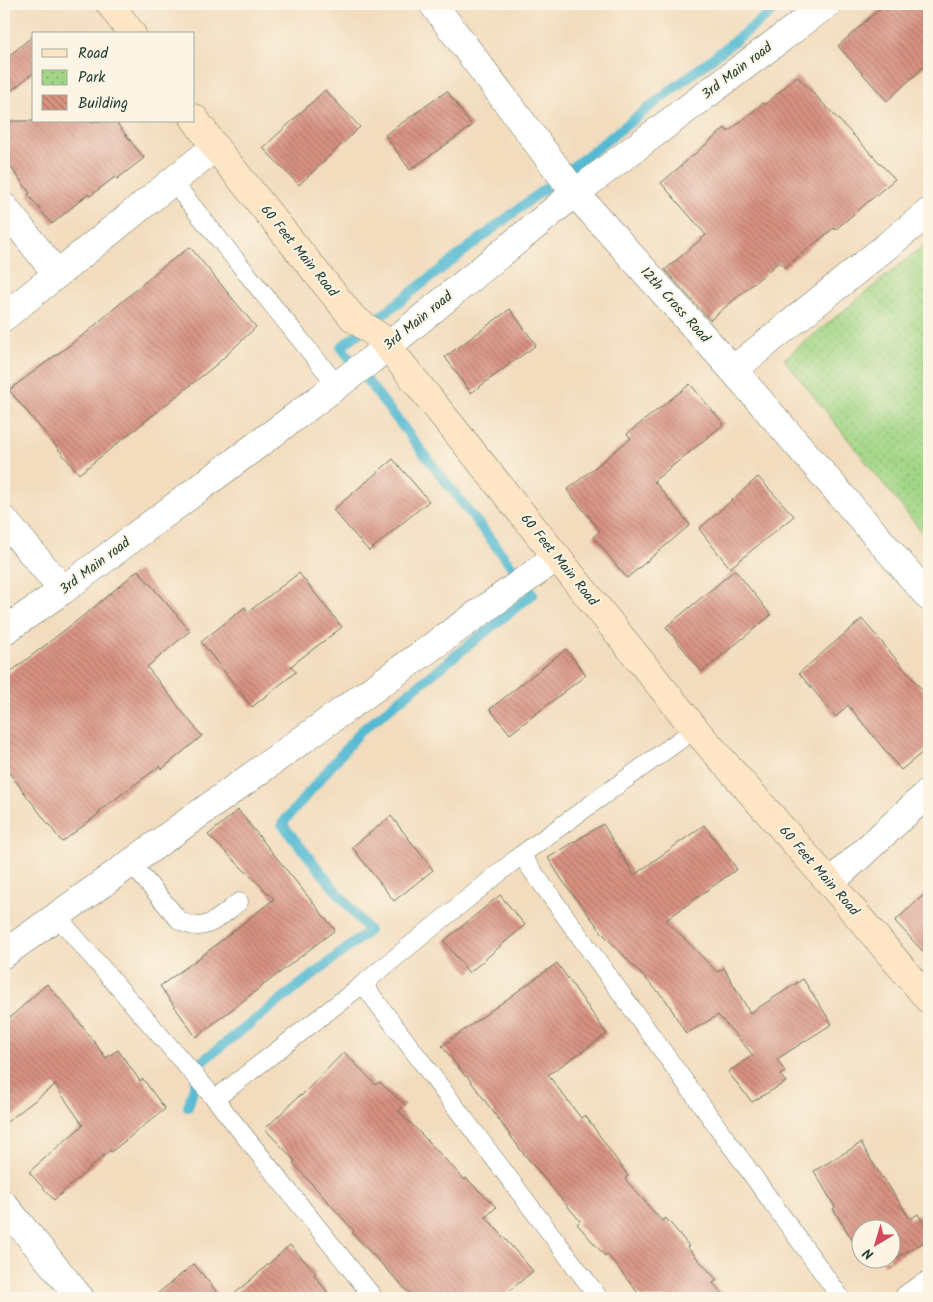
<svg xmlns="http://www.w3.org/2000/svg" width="933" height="1302" font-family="Kalam,sans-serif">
  <defs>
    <pattern id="park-dots" width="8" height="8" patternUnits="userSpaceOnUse" patternTransform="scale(1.25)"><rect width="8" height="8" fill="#a2d686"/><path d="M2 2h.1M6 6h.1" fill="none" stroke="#83af6e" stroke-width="1.8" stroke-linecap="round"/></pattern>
    <pattern id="building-back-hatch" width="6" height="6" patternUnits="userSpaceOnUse" patternTransform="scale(1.25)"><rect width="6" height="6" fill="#d89181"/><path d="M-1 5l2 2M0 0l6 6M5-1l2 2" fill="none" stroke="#af786a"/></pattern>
  </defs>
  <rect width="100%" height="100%" fill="#fcf5e5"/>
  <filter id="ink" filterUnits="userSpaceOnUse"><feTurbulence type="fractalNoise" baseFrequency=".02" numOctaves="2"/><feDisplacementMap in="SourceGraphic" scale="10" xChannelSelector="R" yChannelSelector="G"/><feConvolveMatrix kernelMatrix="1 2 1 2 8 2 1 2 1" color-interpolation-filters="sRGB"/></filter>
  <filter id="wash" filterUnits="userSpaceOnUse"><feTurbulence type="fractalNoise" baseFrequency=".0096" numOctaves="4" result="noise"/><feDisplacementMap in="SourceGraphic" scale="20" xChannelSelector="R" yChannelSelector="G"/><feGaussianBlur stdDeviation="1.12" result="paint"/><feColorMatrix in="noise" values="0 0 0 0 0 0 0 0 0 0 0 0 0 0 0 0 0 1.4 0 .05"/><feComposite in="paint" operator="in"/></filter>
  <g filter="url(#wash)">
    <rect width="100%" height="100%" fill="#f2dcbd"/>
    <!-- park -->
    <path fill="url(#park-dots)" stroke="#608a5d" d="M929,241V541L784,359Z"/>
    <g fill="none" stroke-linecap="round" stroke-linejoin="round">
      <!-- stream -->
      <path stroke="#54bad2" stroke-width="10" d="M188,1107L201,1062L369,931L282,824L361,731L533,594L341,347L782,4"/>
    </g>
    <g id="blocks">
      <!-- building -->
      <g fill="url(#building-back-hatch)">
        <path d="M885,4H929V62L887,101L838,46Z"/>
        <path d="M34,35V72L4,97V60Z"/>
        <path d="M797,76L895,179L835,230L834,228L784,268L779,262L710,320L665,270L706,235L661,183L725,128L728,132L763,103L765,105Z"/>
        <path d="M325,90L360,127L299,185L263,148Z"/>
        <path d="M447,91L472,126L410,170L385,135Z"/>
        <path d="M4,121H115L144,158L117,179L115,177L90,196L88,194L52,224L28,195L30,193L4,158Z"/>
        <path d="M190,247L256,327L217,364L79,474L9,390L86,333L160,269Z"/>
        <path d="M510,309L536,345L471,393L445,357Z"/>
        <path d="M690,384L724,424L654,481L690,525L627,578L593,537L600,531L567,490L631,438L627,434Z"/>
        <path d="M393,459L429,501L369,551L333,510Z"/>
        <path d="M758,477L794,516L730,568L699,529Z"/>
        <path d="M138,570L190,631L147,667L202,736L162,769L160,766L99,811L100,813L62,842L4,766V677L92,609Z"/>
        <path d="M735,570L771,615L702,672L666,627Z"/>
        <path d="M299,573L342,627L291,666L296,672L252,707L201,642L245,607L248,612Z"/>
        <path d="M862,619L929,698V747L901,770L848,705L836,717L799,673Z"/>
        <path d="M566,649L586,675L510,734L490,709Z"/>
        <path d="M238,810L335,930L196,1037L160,986L199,958L274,899L208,835Z"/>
        <path d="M391,816L433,870L394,901L352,847Z"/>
        <path d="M603,824L634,875L704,825L737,869L666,920L717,972L724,968L750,1013L803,979L832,1024L777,1059L785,1072L780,1075L786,1082L752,1102L728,1072L753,1055L718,1015L686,1034L666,1000L604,935L564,883L548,858Z"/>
        <path d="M929,890V958L895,921Z"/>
        <path d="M500,895L525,925L469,973L444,941Z"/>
        <path d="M557,963L607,1034L548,1075L581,1118L585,1115L628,1176L625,1179L662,1221L666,1218L689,1246L687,1247L717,1280L713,1283L726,1298H642L607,1254L605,1256L577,1224L580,1221L523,1153L467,1076L466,1077L442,1046Z"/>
        <path d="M47,984L73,1014L106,1058L118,1050L140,1081L143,1079L165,1109L111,1152L110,1150L54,1200L29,1172L83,1125L55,1085L4,1124V1023Z"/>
        <path d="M344,1052L376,1085L379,1082L405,1105L399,1111L465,1180L466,1178L496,1207L486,1217L533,1271L501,1298H414L352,1233L354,1231L293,1163L295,1161L265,1129L300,1095L301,1096Z"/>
        <path d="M861,1143L882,1178L883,1177L910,1219L918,1214L929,1233V1239L884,1265L882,1260H890V1230H860V1236L853,1241L833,1209L835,1207L814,1171Z"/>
        <path d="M290,1245L316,1273L314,1275L332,1298H230Z"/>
        <path d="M194,1264L222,1298H152Z"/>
      </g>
    </g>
  </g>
  <g filter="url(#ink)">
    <use href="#blocks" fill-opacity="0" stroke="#697564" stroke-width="1"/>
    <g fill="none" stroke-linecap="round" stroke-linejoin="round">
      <!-- lane casing -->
      <g stroke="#697564" stroke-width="19">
        <g id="lane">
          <path d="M172,181L337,385"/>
          <path d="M521,855L841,1298"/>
          <path d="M130,862L179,920C205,936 219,917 239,902"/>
          <path d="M56,915L215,1099L374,1298"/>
          <path d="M363,984L599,1298"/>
          <path d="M215,1099L363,984L521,855L695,729"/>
        </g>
      </g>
      <!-- street casing -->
      <g stroke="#697564" stroke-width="29">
        <g id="street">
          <path d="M433,4L575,193L733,370L929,597"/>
          <path d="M4,207L56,273"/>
          <path d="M4,317L215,147"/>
          <path d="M733,370L929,212"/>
          <path d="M4,520L63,590"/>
          <path d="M4,631L63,590L371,360L575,193L827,4"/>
          <path d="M830,883L929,792"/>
          <path d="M4,954L557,557"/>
          <path d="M4,1205L80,1298"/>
          <path d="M909,1298L929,1285"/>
        </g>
      </g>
      <!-- secondary casing -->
      <g stroke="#697564" stroke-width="29">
        <g id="secondary">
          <path d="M110,4L132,34"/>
          <path d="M194,118L215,147L353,318L380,337L695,729L830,883L929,1000"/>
        </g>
      </g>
      <!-- lane -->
      <use href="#lane" stroke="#fff" stroke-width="18"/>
      <!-- street -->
      <use href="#street" stroke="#fff" stroke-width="28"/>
      <!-- secondary -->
      <use href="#secondary" stroke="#fde5c5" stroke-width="28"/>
    </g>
  </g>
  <g text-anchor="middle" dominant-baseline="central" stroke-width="4" stroke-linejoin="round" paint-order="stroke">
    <!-- street labels -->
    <g font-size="14" fill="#1f3d34" stroke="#fcf5e5">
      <text transform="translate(737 71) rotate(-37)">3rd Main road</text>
      <text transform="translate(299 251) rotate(51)">60 Feet Main Road</text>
      <text transform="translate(675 305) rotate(48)">12th Cross Road</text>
      <text transform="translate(418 321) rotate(-39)">3rd Main road</text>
      <text transform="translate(559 560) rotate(51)">60 Feet Main Road</text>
      <text transform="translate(95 566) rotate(-37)">3rd Main road</text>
      <text transform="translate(819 871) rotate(49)">60 Feet Main Road</text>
    </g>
  </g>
  <!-- margin -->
  <rect width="933" height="1302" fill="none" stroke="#fcf5e5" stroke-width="20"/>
  <!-- legend -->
  <rect x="32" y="32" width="162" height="90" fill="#fcf5e5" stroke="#a4ab9e"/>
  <rect x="42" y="49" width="25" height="8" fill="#fde5c5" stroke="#a4ab9e"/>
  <text x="78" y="58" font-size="15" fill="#1f3d34">Road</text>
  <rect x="42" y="70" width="25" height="15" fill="url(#park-dots)" stroke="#a4ab9e"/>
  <text x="78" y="82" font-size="15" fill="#1f3d34">Park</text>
  <rect x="42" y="95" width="25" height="15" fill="url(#building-back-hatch)" stroke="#a4ab9e"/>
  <text x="78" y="108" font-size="15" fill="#1f3d34">Building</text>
  <!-- north arrow -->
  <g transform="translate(876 1244) rotate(218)"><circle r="24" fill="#fcf5e5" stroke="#a4ab9e"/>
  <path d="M0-4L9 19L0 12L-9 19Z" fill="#d1495b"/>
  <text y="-8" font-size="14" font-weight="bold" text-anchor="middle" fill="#1f3d34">N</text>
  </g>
</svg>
